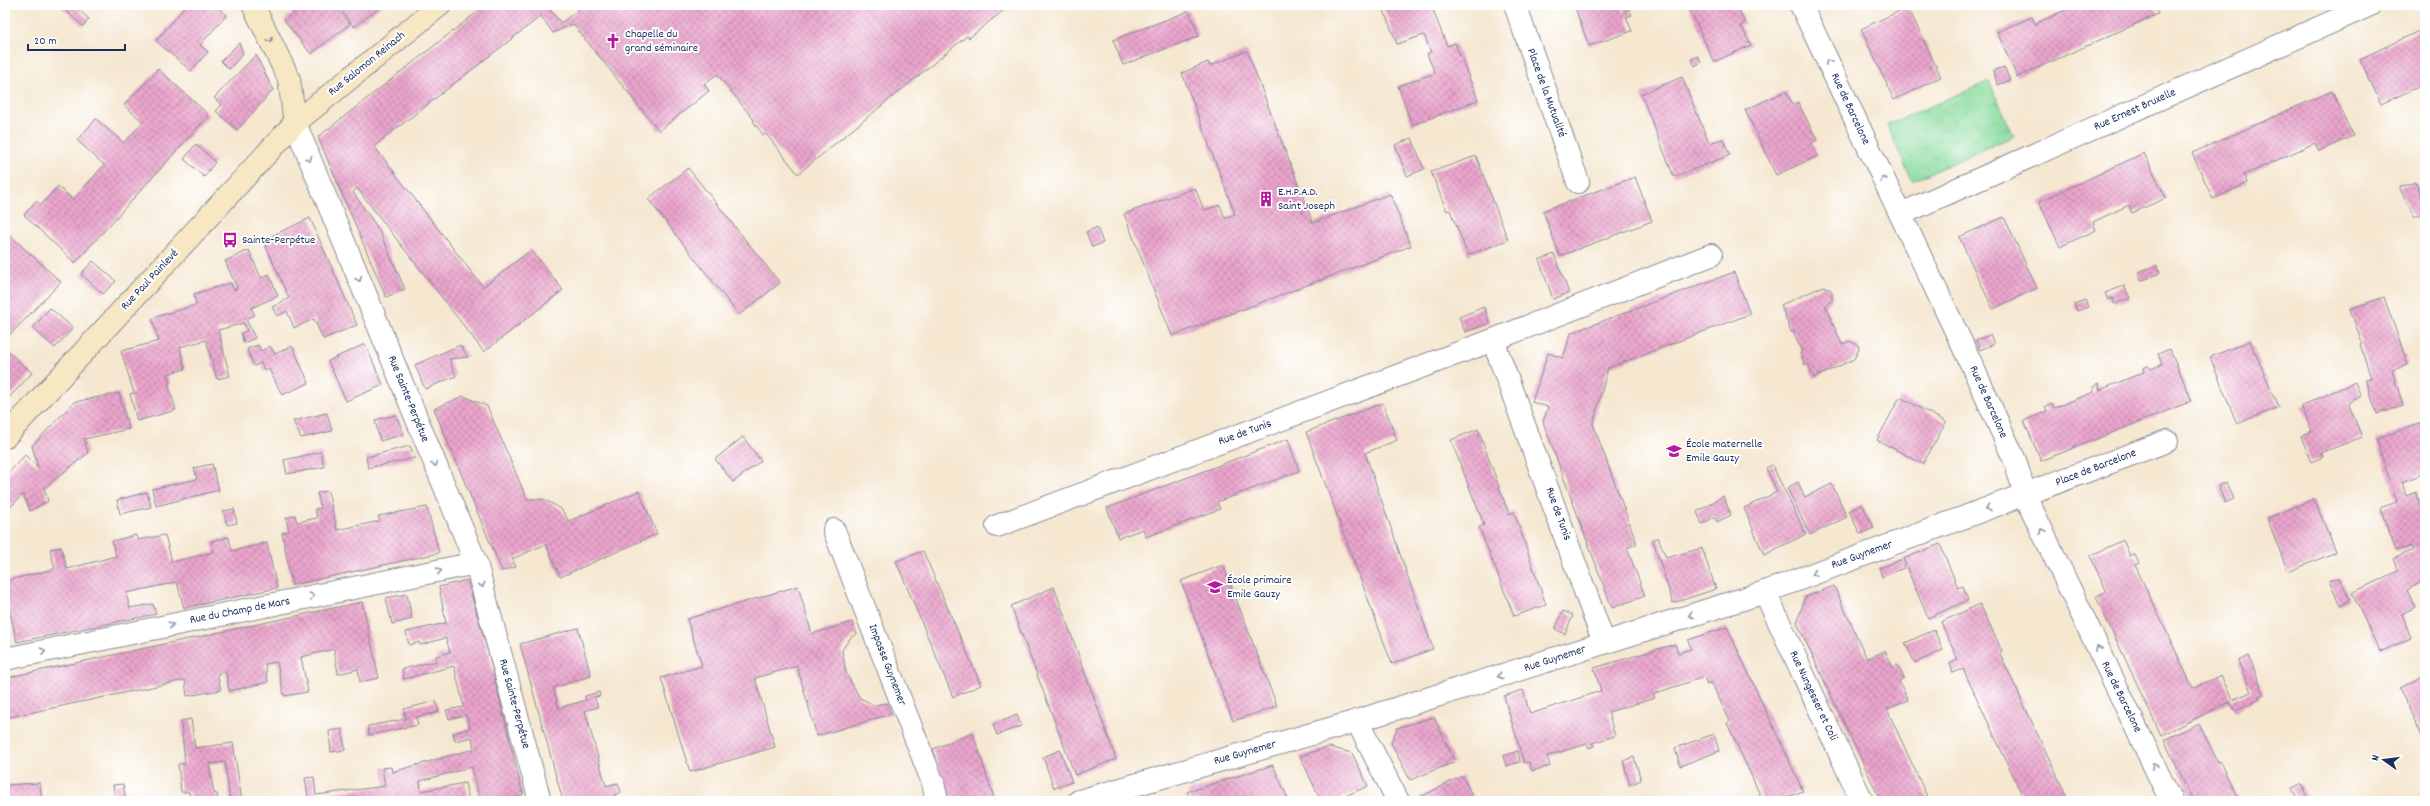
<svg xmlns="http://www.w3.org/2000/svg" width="2430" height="806" font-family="Dekko,sans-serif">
  <defs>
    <pattern id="park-crowns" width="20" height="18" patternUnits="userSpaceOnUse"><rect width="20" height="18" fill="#89dc9d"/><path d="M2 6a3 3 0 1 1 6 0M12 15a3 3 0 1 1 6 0" fill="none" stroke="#76bd8a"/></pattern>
    <pattern id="building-cross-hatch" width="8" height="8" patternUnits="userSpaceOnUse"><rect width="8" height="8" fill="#eba5cc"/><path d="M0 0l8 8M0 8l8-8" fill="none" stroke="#be87a9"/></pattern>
  </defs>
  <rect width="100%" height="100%" fill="#fff"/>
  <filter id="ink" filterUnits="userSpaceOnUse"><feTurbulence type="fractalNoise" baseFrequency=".025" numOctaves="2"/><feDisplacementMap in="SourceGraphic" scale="8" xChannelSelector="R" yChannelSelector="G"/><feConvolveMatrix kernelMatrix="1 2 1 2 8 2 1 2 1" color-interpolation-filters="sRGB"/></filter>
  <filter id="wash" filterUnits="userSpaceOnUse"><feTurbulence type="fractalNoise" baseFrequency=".012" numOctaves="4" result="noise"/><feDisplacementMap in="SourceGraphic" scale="16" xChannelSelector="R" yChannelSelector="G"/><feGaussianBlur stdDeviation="0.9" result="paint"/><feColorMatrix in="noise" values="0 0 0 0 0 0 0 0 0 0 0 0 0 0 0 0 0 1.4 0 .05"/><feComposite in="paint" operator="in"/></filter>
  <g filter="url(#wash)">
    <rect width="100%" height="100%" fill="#f5e7d0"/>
    <!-- park -->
    <path fill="url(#park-crowns)" stroke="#52867e" d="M1989,81L2014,136L1912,181L1887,125Z"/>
    <g id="blocks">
      <!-- building -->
      <g fill="url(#building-cross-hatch)">
        <path d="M59,5H73L89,19L83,26Z"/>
        <path d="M186,5H215L227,15L200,45L208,52L191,71L156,41Z"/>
        <path d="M303,5H334L350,24L311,54L284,20Z"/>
        <path d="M337,5H383L354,27Z"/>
        <path d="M486,5H546L561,23L584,5H1010L969,38L967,36L798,174L766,134L763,135L753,121L754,120L717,74L704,84L709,91L659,131L573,24L553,33L541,16L374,146L483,287L531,250L563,290L484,352L357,188L353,192L379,230L405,289L386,297L318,137Z"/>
        <path d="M1382,5H1431L1447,46L1455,43L1478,100L1412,125L1398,86L1435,73L1427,54L1431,52L1424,35L1397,44Z"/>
        <path d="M1574,5H1622L1624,11L1629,9L1632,15L1626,17L1632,31L1589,46Z"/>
        <path d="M1688,5H1737L1745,23L1741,26L1751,45L1714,62Z"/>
        <path d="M2077,5H2154L2158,14L2017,77L1997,32L2032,17L2035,24Z"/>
        <path d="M1908,7L1941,77L1894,100L1861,29Z"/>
        <path d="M1189,11L1199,36L1123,65L1113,40Z"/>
        <path d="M2425,28V84L2381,104L2360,59Z"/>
        <path d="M239,43L243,54L229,69L221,61Z"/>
        <path d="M1247,51L1313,223L1390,194L1411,246L1172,336L1124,214L1195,188L1204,210L1220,205L1225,218L1235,214L1182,73L1208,62L1210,66Z"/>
        <path d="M256,55L273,90L237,130L216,111L222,105L214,98Z"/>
        <path d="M1698,56L1701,62L1695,66L1691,59Z"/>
        <path d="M2004,67L2010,80L1998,85L1993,71Z"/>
        <path d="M158,69L209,115L75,263L24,215L36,201L41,205L58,186L73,200L104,165L77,140L96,119L124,143L143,122L124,105Z"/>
        <path d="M1682,77L1709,143L1723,139L1730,155L1674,177L1641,94Z"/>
        <path d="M1786,91L1793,105L1798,102L1817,140L1812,143L1818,156L1776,175L1745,110Z"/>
        <path d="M2332,91L2353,136L2319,151L2315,143L2244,175L2247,183L2213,199L2192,153Z"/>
        <path d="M1412,138L1424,169L1407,176L1395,145Z"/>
        <path d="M196,144L215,162L204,177L184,159Z"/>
        <path d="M2144,153L2166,198L2132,213L2129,205L2093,222L2096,230L2060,247L2039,202Z"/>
        <path d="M1476,156L1508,240L1468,255L1450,210L1447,211L1431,172Z"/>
        <path d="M688,168L780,283L739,315L648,199Z"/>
        <path d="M1635,177L1652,221L1560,256L1543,211Z"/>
        <path d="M2416,182L2425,205V213L2414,217L2399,187Z"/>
        <path d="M2004,217L2037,288L1993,309L1959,237Z"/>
        <path d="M310,218L357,325L323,339L314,319L294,328L287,311L277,316L272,307L289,298L263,240Z"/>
        <path d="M1097,227L1103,243L1092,247L1086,232Z"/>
        <path d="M5,231L61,282L5,340Z"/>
        <path d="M249,250L261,278L269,274L278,296L251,308L255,315L246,319L255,338L244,343L241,333L247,331L244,323L218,330L230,376L217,379L206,340L180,347L185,369L167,374L170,383L168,384L176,410L137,421L130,394L134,393L121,351L159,341L152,318L196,305L194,294L231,283L234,290L237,288L225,261Z"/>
        <path d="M1554,254L1569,293L1553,299L1539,260Z"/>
        <path d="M93,261L116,281L103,294L81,274Z"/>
        <path d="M2157,265L2160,273L2141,281L2138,272Z"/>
        <path d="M1734,272L1750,314L1608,368L1593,424L1637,544L1627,548L1645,596L1612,608L1543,422L1548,407L1532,402L1548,353L1563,358L1571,333Z"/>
        <path d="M1824,286L1832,291V300L1825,306L1842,344L1850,341L1858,345L1859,349L1854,359L1814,378L1808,364L1805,365L1800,353L1802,352L1793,331L1791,332L1781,305Z"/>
        <path d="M2124,286L2130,298L2114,304L2113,298L2108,300L2105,293Z"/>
        <path d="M2384,297L2408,365L2392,370L2403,405L2377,414L2365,379L2371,378L2360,344L2362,343L2350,309Z"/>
        <path d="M2085,300L2088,307L2077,311L2074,304Z"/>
        <path d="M1484,307L1490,323L1465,332L1459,317Z"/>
        <path d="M50,308L73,328L55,348L33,328Z"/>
        <path d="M1990,335L1994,344L1980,350L1976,340Z"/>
        <path d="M2250,341L2279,407L2237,424L2210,357Z"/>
        <path d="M365,344L383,385L346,401L328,361Z"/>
        <path d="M258,345L261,351L270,346L275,354L292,346L309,383L282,395L269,369L264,370L261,363L254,366L247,349Z"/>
        <path d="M460,345L468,357L449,359L456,376L425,389L415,365Z"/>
        <path d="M5,348L32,373L5,402Z"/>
        <path d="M2170,349L2192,401L2041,461L2024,421L2047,411L2045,406L2052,404L2054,408L2094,392L2093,387L2098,384L2100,390L2144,372L2143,368L2148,366L2151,369L2162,364L2158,354Z"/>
        <path d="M2355,382L2361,396L2348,403L2362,437L2321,453L2323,457L2311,462L2301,436L2312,431L2301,406Z"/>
        <path d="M119,393L129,429L84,439L88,453L44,488L48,501L30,511L23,494L5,513V477L25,455L38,467L32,446L74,402Z"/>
        <path d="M463,396L487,406L527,499H543L551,503L561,509L569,521L639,491L657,534L560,577L546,544L512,559L516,567L502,571L434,409Z"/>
        <path d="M1900,397L1946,422L1923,464L1877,440Z"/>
        <path d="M1383,403L1397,440L1365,453L1433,649L1392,664L1306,432Z"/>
        <path d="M327,413L332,431L301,438L293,421Z"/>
        <path d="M396,415L404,434L380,441L375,420Z"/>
        <path d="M2425,422V473L2402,482L2406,496L2416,492L2425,518V580L2407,590L2415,607L2402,614L2411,638L2380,652L2352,593L2398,571L2393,559L2414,550L2412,546L2396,551L2380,508L2397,502L2376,439Z"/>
        <path d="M1478,429L1509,514L1514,512L1546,605L1514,616L1479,527L1484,525L1451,440Z"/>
        <path d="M743,437L761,461L733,482L715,459Z"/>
        <path d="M1288,439L1299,471L1217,502L1220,509L1146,537L1143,529L1118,538L1107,508Z"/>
        <path d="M410,446L415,458L368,468L366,457Z"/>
        <path d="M321,452L324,467L287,474L284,460Z"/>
        <path d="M212,464L219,490L156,506L152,489L197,479L194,468Z"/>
        <path d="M1772,465L1806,534L1764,555L1744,508L1777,492L1766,468Z"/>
        <path d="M1798,482L1805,497L1832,484L1847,517L1810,535L1787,488Z"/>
        <path d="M2227,482L2234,499L2225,503L2218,486Z"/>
        <path d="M328,491L337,530L380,521L378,516L427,507L439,553L292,585L282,533L289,531L286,518L295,515L297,522L317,518L315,509L321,508L317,493Z"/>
        <path d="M147,492L151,507L120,514L117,500Z"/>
        <path d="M1723,496L1731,515L1717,522L1715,517L1702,524L1697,512Z"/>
        <path d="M2314,499L2336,552L2288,572L2267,518Z"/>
        <path d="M1862,504L1874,528L1860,534L1849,511Z"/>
        <path d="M234,509L237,523L227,525L223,511Z"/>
        <path d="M136,535L137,540L165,535L172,562L214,552L211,541L229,537L232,551L267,543L277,588L184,608L177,582L126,593L130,608L153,604L156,614L17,642L5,592V581L55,569L50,549L61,547L67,569L116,556L112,541Z"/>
        <path d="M1658,537L1666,558L1702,548L1716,589L1673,603L1653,540Z"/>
        <path d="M2123,540L2130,556L2134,554L2139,563L2135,565L2193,688L2221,675L2232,700L2251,692L2238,661L2249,656L2264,694L2259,696L2260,698L2235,711L2230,702L2161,735L2096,597L2107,592L2090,556Z"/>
        <path d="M1940,544L1958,588L1963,586L1968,600L1928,618L1903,559Z"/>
        <path d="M923,551L981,685L953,697L896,561Z"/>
        <path d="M1900,560L1904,568L1882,577L1879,568Z"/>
        <path d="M1223,565L1277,706L1233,721L1181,581Z"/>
        <path d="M2340,578L2350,600L2340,605L2329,581Z"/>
        <path d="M467,580L489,655L523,795L502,801H480L472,767L420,781L421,791L465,783L469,801H282L308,797L305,778L314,777L316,795L385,786L382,768L391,767L392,772L474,749L472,737L455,741L453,733L470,728L466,715L449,719L446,710L464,707L454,666L404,679L402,669L437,661L436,656L450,652L446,638L420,645L419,642L409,645L406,632L446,623L439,587Z"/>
        <path d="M798,586L812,634L852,622L857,634L851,637L842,650L846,673L860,698L874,705L887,703L891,714L817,736L797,666L755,678L775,747L690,772L661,678L702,666L687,619Z"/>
        <path d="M1834,586L1867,659L1885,651L1893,667L1898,665L1904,678L1899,681L1908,700L1887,709L1929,801H1881L1797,623L1805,597Z"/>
        <path d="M1054,587L1116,759L1075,775L1011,606Z"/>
        <path d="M407,594L412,619L392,624L386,598Z"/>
        <path d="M362,602L379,678L360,682L358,669L338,674L334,649L301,657L308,692L284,696L277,662L265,664L268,682L229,691L226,672L217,674L221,690L187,696L185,680L5,718V678Z"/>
        <path d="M1980,604L2002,651L1999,652L2069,801H2025L1963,669L1953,673L1950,664L1958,660L1941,622Z"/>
        <path d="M1563,611L1573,615L1565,634L1555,629Z"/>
        <path d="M1727,627L1803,791L1778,801H1763L1727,723L1730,721L1711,682L1707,684L1704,677L1653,694L1655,698L1608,712L1615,736L1592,743L1594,746L1589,748L1587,744L1547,756L1550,766L1532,771L1529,762L1524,763L1504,696L1523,690L1530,714L1601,691L1594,668L1675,644L1678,653L1691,649L1688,640Z"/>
        <path d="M578,628L591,676L553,688L559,708L586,700L585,696L599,692L600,696L594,697L598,707L585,711L606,786L618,783L621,792L614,795L616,801H563L520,644Z"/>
        <path d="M1934,630L1943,650L1915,663L1905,643Z"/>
        <path d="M2425,675V742L2399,688Z"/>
        <path d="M436,701L439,712L416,717L418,725L369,735L368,726L406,719L404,709Z"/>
        <path d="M1017,715L1021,726L997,735L993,725Z"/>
        <path d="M1434,717L1455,762L1410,780L1391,743L1397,728Z"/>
        <path d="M191,719L195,748L233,743L242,801H230L225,762L209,764L214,793L217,794L218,801H191L189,792H181L178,764H185L181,721Z"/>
        <path d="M2199,723L2218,762L2220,761L2239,801H2193L2164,740Z"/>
        <path d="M342,729L345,750L331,752L329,731Z"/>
        <path d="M973,733L995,801H948L933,749Z"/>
        <path d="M1714,734L1719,751L1680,766L1675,748Z"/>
        <path d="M1329,747L1352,753L1368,786L1334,801H1321L1300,756Z"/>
        <path d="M1060,750L1072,782L1054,788L1043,757Z"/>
        <path d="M1518,751L1520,762L1506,766L1503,756Z"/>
        <path d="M1634,757L1641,780L1630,785L1623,761Z"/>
        <path d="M1273,765L1289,801H1191L1187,792Z"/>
        <path d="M1462,776L1475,801H1420L1418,798Z"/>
        <path d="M40,783L42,801H5V785Z"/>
        <path d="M123,784L126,801H116L113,785Z"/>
        <path d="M2301,784L2307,797L2298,801L2292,788Z"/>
      </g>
    </g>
  </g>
  <g filter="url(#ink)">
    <use href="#blocks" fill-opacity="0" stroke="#888b97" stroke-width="1"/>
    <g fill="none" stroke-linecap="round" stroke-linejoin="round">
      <!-- street casing -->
      <g stroke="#888b97" stroke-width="24">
        <g id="street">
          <path d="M1515,5L1578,182"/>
          <path d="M1801,5L1970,361L2016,463L2025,495L2171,801"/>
          <path d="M295,123L476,563L540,801"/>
          <path d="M1901,214L2370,5"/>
          <path d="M1493,340L1604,643"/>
          <path d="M997,526L1493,340L1711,255"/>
          <path d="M834,530L933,783L937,801"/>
          <path d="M1765,592L1862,801"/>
          <path d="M5,659L476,563"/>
          <path d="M1357,721L1398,801"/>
          <path d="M1079,801L1357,721L1765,592L2167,441"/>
        </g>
      </g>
      <!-- secondary casing -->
      <g stroke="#888b97" stroke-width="24">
        <g id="secondary">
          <path d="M253,5L289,79L295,123"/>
          <path d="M5,437L295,123L440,5"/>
        </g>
      </g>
      <!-- street -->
      <use href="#street" stroke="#fff" stroke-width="22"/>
      <!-- secondary -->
      <use href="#secondary" stroke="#f7e8c3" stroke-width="22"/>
    </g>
    <!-- one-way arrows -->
    <defs><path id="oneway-chevron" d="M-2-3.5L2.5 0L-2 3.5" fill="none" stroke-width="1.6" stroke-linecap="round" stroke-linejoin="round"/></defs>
    <use stroke="#898c90" href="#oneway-chevron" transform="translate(270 40) rotate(64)"/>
    <g stroke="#8d97ae">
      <use href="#oneway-chevron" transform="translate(1828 62) rotate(-115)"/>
      <use href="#oneway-chevron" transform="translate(309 159) rotate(68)"/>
      <use href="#oneway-chevron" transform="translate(1883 179) rotate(-116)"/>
      <use href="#oneway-chevron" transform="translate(359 279) rotate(68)"/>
      <use href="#oneway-chevron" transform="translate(435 464) rotate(68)"/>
      <use href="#oneway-chevron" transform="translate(1988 508) rotate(160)"/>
      <use href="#oneway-chevron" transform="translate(2042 531) rotate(-116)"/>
      <use href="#oneway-chevron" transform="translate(439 571) rotate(-11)"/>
      <use href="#oneway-chevron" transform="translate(1814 573) rotate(159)"/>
      <use href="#oneway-chevron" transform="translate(482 585) rotate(75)"/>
      <use href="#oneway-chevron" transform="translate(312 596) rotate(-11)"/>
      <use href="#oneway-chevron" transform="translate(1691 615) rotate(163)"/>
      <use href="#oneway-chevron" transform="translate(171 625) rotate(-11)"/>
      <use href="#oneway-chevron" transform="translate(2098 648) rotate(-116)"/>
      <use href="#oneway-chevron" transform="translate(43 651) rotate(-11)"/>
      <use href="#oneway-chevron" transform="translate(1500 676) rotate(162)"/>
      <use href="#oneway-chevron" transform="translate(2154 766) rotate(-116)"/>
    </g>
  </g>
  <!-- icons -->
  <defs>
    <g id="church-bare" transform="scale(1.2)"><path d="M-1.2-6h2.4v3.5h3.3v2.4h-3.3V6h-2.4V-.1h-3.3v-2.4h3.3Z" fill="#b5179e" stroke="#fff" stroke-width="2.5" paint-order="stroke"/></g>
    <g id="building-bare" transform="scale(1.2)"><path d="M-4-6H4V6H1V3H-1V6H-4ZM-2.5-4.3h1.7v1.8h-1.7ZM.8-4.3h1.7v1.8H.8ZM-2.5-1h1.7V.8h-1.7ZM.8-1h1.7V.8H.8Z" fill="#b5179e" stroke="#fff" stroke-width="2.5" paint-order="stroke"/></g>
    <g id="bus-bare" transform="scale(1.2)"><path d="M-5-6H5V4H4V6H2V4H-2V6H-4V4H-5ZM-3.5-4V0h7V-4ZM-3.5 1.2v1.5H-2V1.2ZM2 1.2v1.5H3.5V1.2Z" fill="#b5179e" stroke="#fff" stroke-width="2.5" paint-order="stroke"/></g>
    <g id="school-bare" transform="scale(1.2)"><path d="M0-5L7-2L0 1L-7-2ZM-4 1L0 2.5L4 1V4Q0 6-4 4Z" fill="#b5179e" stroke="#fff" stroke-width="2.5" paint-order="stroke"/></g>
  </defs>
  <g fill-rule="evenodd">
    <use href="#church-bare" x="613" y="41"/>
    <use href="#building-bare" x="1266" y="199"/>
    <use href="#bus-bare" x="230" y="240"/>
    <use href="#school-bare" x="1674" y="451"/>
    <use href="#school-bare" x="1215" y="587"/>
  </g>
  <g text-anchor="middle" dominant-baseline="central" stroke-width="4" stroke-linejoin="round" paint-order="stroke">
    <!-- poi labels -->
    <g font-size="12" fill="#1b2f5e" stroke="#fff" text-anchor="start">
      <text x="625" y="34">Chapelle du<tspan x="625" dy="14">grand séminaire</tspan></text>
      <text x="1278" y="192">E.H.P.A.D.<tspan x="1278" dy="14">Saint Joseph</tspan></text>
      <text x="242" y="240">Sainte-Perpétue</text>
      <text x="1686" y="444">École maternelle<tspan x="1686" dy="14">Emile Gauzy</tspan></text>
      <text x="1227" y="580">École primaire<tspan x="1227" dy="14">Emile Gauzy</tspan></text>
    </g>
    <!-- street labels -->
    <g font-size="12" fill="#1b2f5e" stroke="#fff">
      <text transform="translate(367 64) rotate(-39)">Rue Salomon Reinach</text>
      <text transform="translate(1546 93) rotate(70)">Place de la Mutualité</text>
      <text transform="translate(1850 109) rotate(65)">Rue de Barcelone</text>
      <text transform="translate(2135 110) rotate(-24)">Rue Ernest Bruxelle</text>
      <text transform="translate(150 280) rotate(-47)">Rue Paul Painlevé</text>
      <text transform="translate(408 399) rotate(68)">Rue Sainte-Perpétue</text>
      <text transform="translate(1988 402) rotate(66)">Rue de Barcelone</text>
      <text transform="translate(1245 433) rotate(-20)">Rue de Tunis</text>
      <text transform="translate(2096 468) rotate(-21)">Place de Barcelone</text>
      <text transform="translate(1558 514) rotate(70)">Rue de Tunis</text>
      <text transform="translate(1862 555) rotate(-20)">Rue Guynemer</text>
      <text transform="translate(240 611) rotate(-11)">Rue du Champ de Mars</text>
      <text transform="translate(1555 659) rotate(-18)">Rue Guynemer</text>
      <text transform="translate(887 665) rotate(69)">Impasse Guynemer</text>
      <text transform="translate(1813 696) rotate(65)">Rue Nungesser et Coli</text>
      <text transform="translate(2121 697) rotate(64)">Rue de Barcelone</text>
      <text transform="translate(514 704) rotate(75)">Rue Sainte-Perpétue</text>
      <text transform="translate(1245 753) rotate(-16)">Rue Guynemer</text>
    </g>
  </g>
  <!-- margin -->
  <rect width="2430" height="806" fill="none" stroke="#fff" stroke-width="20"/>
  <!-- north arrow -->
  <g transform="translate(2384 760) rotate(284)" stroke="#ffffff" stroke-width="3" paint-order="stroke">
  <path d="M0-3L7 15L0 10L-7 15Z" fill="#1b2f5e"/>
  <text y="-6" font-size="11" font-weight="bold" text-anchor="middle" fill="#1b2f5e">N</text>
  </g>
  <!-- scale -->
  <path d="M28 44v6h97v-6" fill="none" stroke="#1b2f5e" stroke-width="2"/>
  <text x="34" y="44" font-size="12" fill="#1b2f5e" stroke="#ffffff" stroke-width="3" paint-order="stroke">20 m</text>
</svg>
